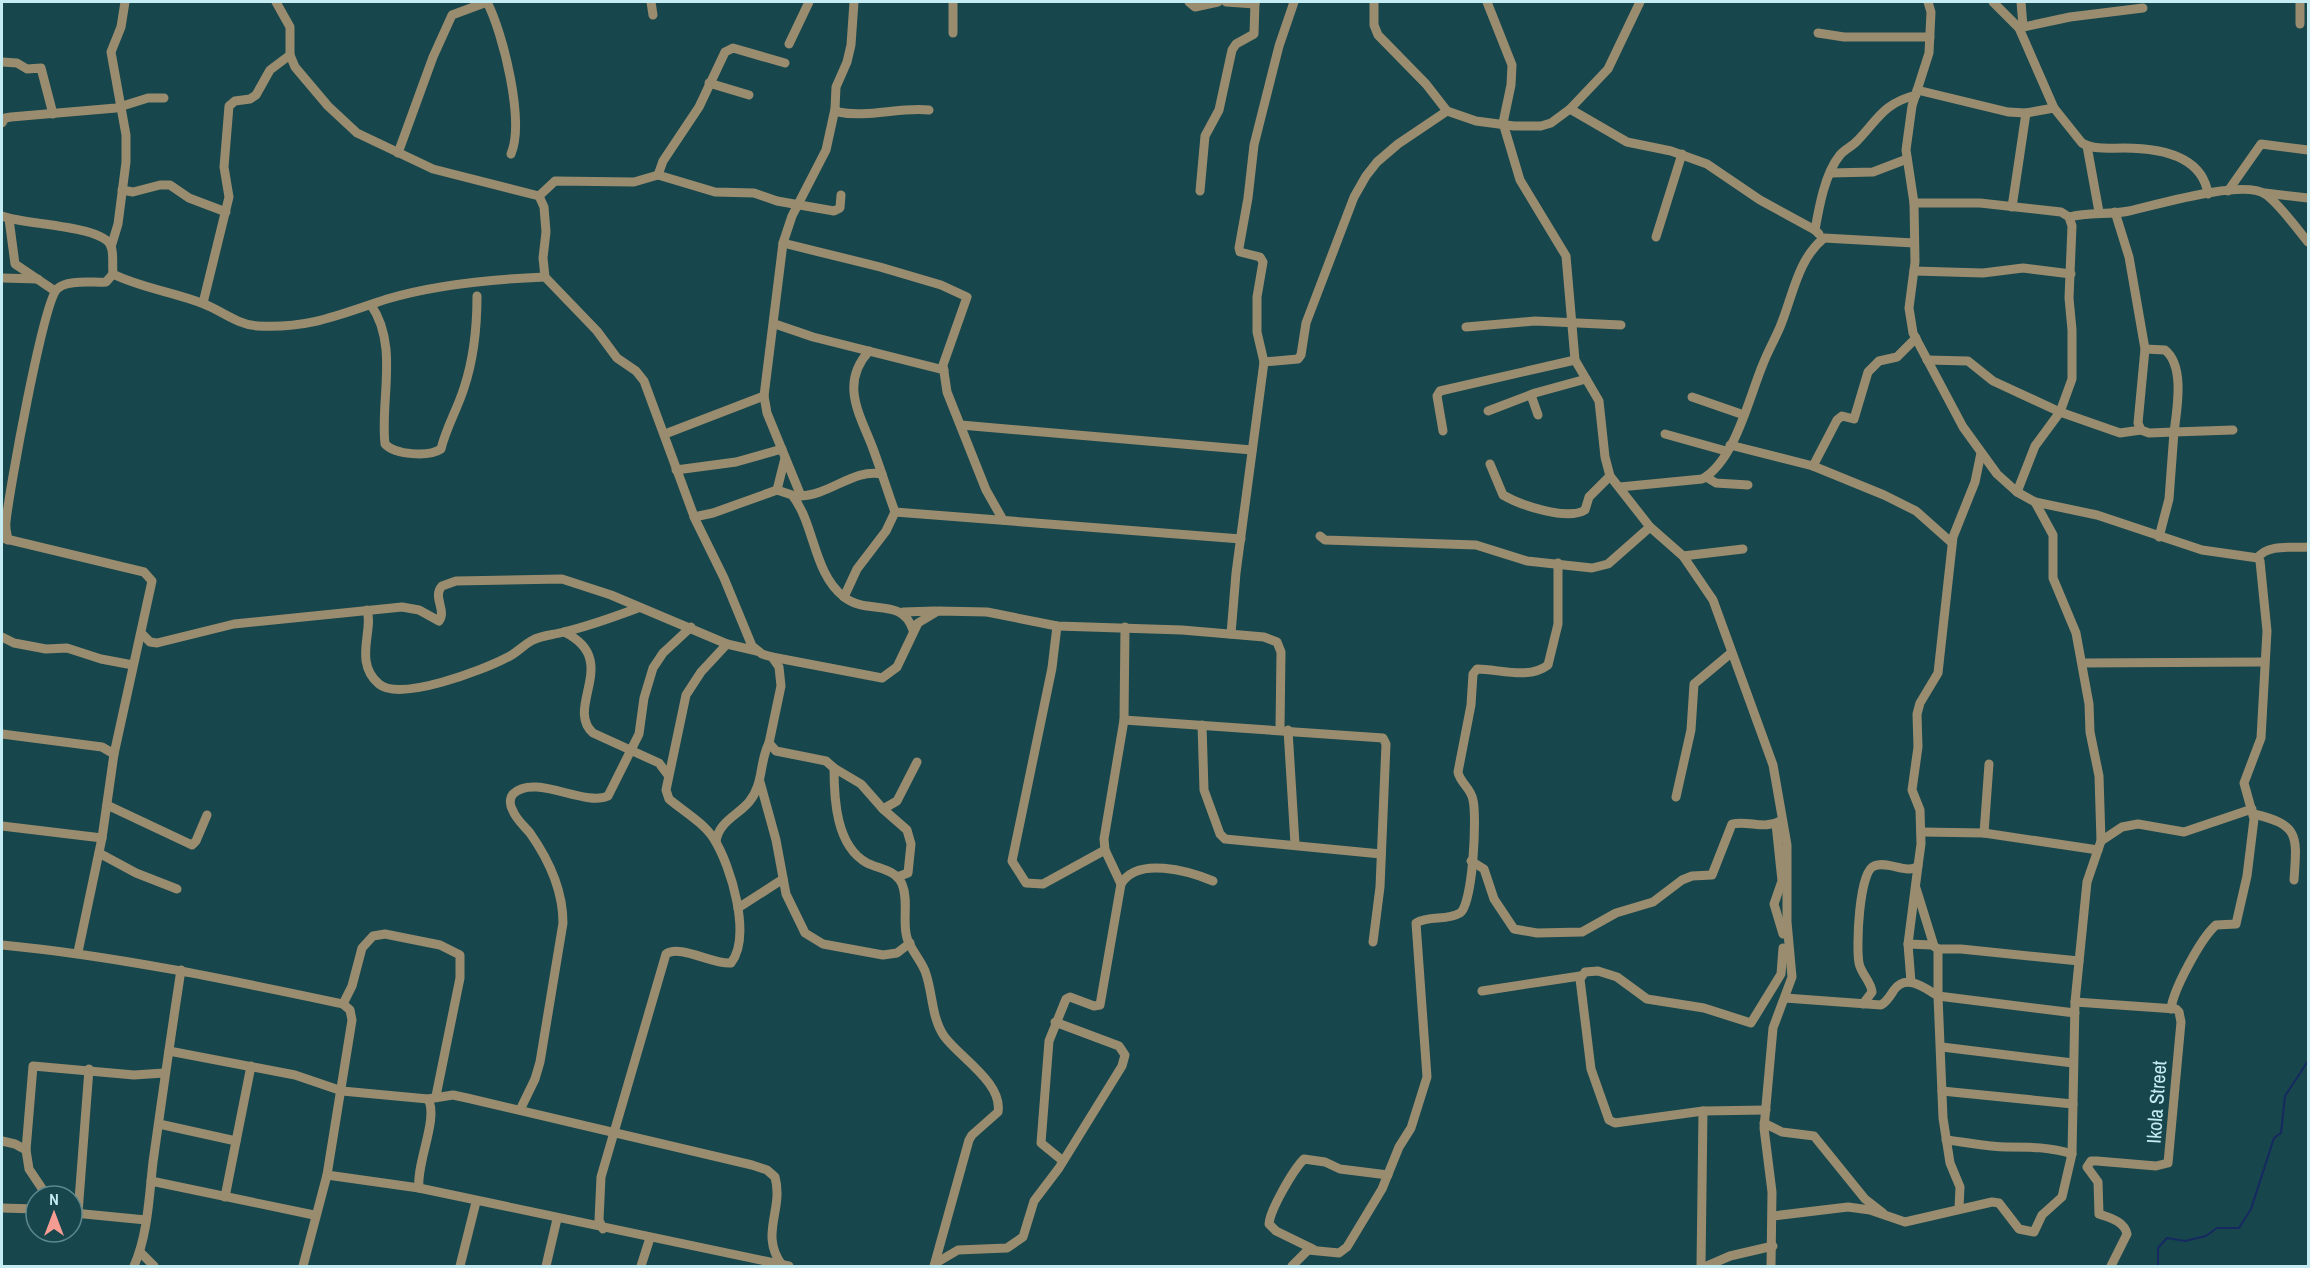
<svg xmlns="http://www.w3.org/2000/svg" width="2310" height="1268" font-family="'Archivo Narrow',sans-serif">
  <rect width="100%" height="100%" fill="#17464c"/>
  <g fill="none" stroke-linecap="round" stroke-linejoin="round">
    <!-- stream -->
    <path stroke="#162961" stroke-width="2" d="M2158,1266V1248L2167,1238L2185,1241L2206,1236L2217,1228H2239L2251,1209L2274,1138L2281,1133L2285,1096L2308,1061"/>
    <!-- minor -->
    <g stroke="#9a8c6e" stroke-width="9">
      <path d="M276,2L290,27V55L295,67L328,106L357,133L433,169L539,196L544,207L546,232L543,258L545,277L597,331L617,358L636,371L644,381L695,519L724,578L752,646L762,654L772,657L779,667L781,686L769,743L776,751L826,761L834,768L861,784L883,809L907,830L911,844L908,873L897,877"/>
      <path d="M487,2C503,33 525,121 511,154"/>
      <path d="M651,2L653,15"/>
      <path d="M953,2V33"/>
      <path d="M1189,2L1195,7L1218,2"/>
      <path d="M1226,2L1255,4"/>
      <path d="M1374,2V25L1378,35L1426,84L1447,111L1476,121L1514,126H1541L1551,123L1570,109L1608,69L1640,2"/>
      <path d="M1487,2L1512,65L1511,85L1503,123L1520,180L1566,256L1575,360L1599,401L1605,457L1610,476L1650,527L1683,556L1713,600L1773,765L1787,845V922L1792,977L1773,1028L1764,1128L1772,1192L1771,1266"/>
      <path d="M1993,2L2019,28L2054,108L2082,143C2094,150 2110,148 2123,148C2157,148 2202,154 2208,194"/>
      <path d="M2021,2L2023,26"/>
      <path d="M2300,2V24"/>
      <path d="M2019,28L2070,17L2143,8"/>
      <path d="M1818,33L1844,37H1930"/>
      <path d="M789,44L809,2"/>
      <path d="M2,62L17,63L27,69L41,68L53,114"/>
      <path d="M709,83L749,95"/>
      <path d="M1917,90L2008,112L2026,113L2054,108"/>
      <path d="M835,109L838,112C868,118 898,107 929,110"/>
      <path d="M1570,109L1627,142L1671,151L1707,164L1760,200L1815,230"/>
      <path d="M2,123L5,118L11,117L116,108L148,98H164"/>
      <path d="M2087,146L2099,212"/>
      <path d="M398,153L433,57L452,15L487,2"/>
      <path d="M1831,173L1873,172L1907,159"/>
      <path d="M658,175L663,161L699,107L725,52L733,48L785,63"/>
      <path d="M122,190L133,192L160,185H170L189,198L226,212"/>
      <path d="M1200,191L1205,136L1219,110L1232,50L1236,44L1254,34L1255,2"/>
      <path d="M2228,191L2261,144L2308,150"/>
      <path d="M2265,193L2308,198"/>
      <path d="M539,196L555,181L634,182L658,175L715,192L754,193L777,201L834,211L840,208L841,195"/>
      <path d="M1914,203H1980L2061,212L2069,217L2072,226L2069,298L2072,330V379L2060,412L2035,446L2017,492"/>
      <path d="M2012,207L2026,113"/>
      <path d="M2115,212L2129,257L2145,349L2138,423L2141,430L2149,433L2174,432L2169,499L2159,537"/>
      <path d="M2,216C24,225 102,225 111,246C114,254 112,266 113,274C141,288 174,292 204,304C222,311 238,325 258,326C309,329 341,314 387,299C434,285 495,279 545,277"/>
      <path d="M2069,217C2089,212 2109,215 2129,211C2156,205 2243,179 2265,194C2279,203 2297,229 2308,242"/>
      <path d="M9,219L15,264L55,291"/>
      <path d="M1819,234L1815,230C1819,207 1825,173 1840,155C1845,149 1853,146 1858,140C1878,119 1884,103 1916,95"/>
      <path d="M1656,237L1682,154"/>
      <path d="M783,243L880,267L941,285L967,297L943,365L947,392L986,490L1003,520"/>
      <path d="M111,247L118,224L126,162V135L111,52L121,27L125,2"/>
      <path d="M1914,271L1983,273L2023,268L2071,274"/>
      <path d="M2,278L38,279"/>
      <path d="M203,303L229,197L224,167L229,106L235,101L250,99L256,95L270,70L290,55"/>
      <path d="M371,305C399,345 380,400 385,444C395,455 429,457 441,449C446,428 457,410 464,388C474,358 477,329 477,296"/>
      <path d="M775,324L813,337L944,370"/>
      <path d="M1466,327L1535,321L1621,325"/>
      <path d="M2145,349L2165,350C2185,366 2177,409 2174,432L2233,430"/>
      <path d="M869,351C840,383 859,413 872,446C880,467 887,490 895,512L1241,539"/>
      <path d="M1927,360L1968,361L1993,381L2060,412L2120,433L2141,430"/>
      <path d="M1264,362L1257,332V297L1263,262L1260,257L1240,252L1239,248L1248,198L1254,145L1279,46L1294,2"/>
      <path d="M1531,395L1538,415"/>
      <path d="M764,396L767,413L801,496C830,495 854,468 882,474"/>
      <path d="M1692,397L1744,415"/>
      <path d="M1488,411L1535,393L1586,379"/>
      <path d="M961,425L1252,450"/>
      <path d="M1443,431L1437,396L1440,391L1575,360"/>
      <path d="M665,434L764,396L783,243L792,216L826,150L835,109L836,87L847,62L851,45L854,2"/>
      <path d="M1665,434L1726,451"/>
      <path d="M1730,445L1813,466L1884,495L1916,511L1952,543"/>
      <path d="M1490,464L1503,495C1520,505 1567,521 1585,510L1589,497L1610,476"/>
      <path d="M1813,466L1837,420L1842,416L1854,419L1868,372L1879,361L1897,357L1916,338"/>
      <path d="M676,470L736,462L782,449"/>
      <path d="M1706,477L1716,483L1748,485"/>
      <path d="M1620,487L1702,479C1735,461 1749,397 1763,364C1768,351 1775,339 1780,327C1793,296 1797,260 1824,238L1914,243"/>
      <path d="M777,490L785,458"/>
      <path d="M2035,502L2097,515L2202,550L2258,558L2260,561L2267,631L2261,738L2244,783L2254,819L2247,876L2236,924L2216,925C2201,938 2173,990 2171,1009"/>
      <path d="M694,517L713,513L777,490L792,495C815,524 813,573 844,597C868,616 902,596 913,630"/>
      <path d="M1320,536L1325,540L1476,545L1527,561L1592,568L1608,564L1650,527"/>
      <path d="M2,538L144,572L152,581L114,754L102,838L78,952"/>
      <path d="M8,540C7,534 5,528 6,522C9,491 43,304 57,289C67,279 93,283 106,282L113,274"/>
      <path d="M1683,556L1743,549"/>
      <path d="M2258,558C2266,544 2294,548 2308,547"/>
      <path d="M844,597L857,569L886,531L895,512"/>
      <path d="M367,610C374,630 353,662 379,684C400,702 483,670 506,658C516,654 523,645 533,640C542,635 553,635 564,632C589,626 614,617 638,608"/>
      <path d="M903,612L935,611"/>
      <path d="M1057,626L1052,668L1012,861L1026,883L1043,884L1105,850"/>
      <path d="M564,632C622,660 564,707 593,733L659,763L668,775"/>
      <path d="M142,634L150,642L157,643L234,624L402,607L419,610L439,621C447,610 432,597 442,586L456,581L562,579L611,595L727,644L757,651"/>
      <path d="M1231,634L1236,573L1264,362L1298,359L1301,355L1306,323L1354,197L1366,176L1377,162L1398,144L1447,111"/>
      <path d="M2,637L14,643L46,649L67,648L101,659L133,665"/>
      <path d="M772,657L882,678L897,667L918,623L938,611L987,612L1057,626L1182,630L1264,637L1277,642L1281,652L1280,729"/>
      <path d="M2083,663L2264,662"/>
      <path d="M1124,720L1383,738L1386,744L1380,887L1373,942"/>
      <path d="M1202,725L1204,790L1220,834L1225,839L1381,854"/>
      <path d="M1288,730L1295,844"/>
      <path d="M2,734L102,747L114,754"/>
      <path d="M834,768C834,799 836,846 867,863C879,869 896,870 902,884C909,901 902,921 907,938C911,950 920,959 925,971C933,992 931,1017 944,1036C959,1057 1003,1083 998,1112L972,1135L969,1140L934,1266"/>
      <path d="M760,782L776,840L786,894L805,933L823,944L883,955L897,953L910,943"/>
      <path d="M1676,797L1691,730L1694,684L1731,653"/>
      <path d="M107,805L192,845L196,841L207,815"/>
      <path d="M883,809L897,801L917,762"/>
      <path d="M2254,814C2300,825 2297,836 2294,880"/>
      <path d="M1776,824L1782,881L1774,904L1783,934"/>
      <path d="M2,826L102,838"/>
      <path d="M1921,832L1984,833L2098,850"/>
      <path d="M1984,833L1989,764"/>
      <path d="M2101,841L2122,827L2138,824L2184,832L2252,809"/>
      <path d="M716,842C718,822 737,816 749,802C764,784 759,762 769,743"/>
      <path d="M99,853L136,873L177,889"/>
      <path d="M1471,861L1484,869L1494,899L1514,929L1537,933L1582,932L1616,913L1653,902L1682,880L1692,876L1712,875L1732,824C1748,820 1765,830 1780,821"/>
      <path d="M1121,884L1105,850L1104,839L1124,720L1125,627"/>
      <path d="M1916,888L1934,946"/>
      <path d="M738,908L783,879"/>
      <path d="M1908,944L1932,945L1938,949V996L2075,1013"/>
      <path d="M2,945C117,956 229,980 343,1004L350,1010L352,1020L327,1175L303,1266"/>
      <path d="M1938,949H1961L2079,961"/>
      <path d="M1911,982L1908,944L1918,866"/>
      <path d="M1482,991L1580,976"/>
      <path d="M1785,998L1881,1005C1887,1002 1890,996 1894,990C1906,973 1925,988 1938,996L1943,1118L1950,1163L1960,1187L1959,1208"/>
      <path d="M2075,1002L2176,1009L2179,1012L2181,1022L2168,1163L2156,1166L2097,1161H2091L2087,1167L2098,1182L2099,1214C2110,1218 2124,1221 2127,1234L2111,1266"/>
      <path d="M343,1004L352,986L362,948L373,936L385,934L440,945L460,955V978L436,1096"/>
      <path d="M1863,1004L1872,992C1871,981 1861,974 1859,963C1856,947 1859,871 1874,866C1888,860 1907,875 1918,866L1921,844L1920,810L1912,790L1918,747L1917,714L1920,703L1938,673L1953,537L1975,482L1981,453"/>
      <path d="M1942,1047L2073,1063"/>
      <path d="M169,1051L295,1075L342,1091L428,1099L453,1095L467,1098L752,1165L767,1170L775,1177C784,1210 759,1234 782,1265"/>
      <path d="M1942,1091L2073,1104"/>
      <path d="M520,1110L535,1079L540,1062L563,923C563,889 549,860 530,833C524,826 516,819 513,811C510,806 509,799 513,794C535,773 584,807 608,796L639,734L644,698L653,668L663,653L691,627"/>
      <path d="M1766,1110L1703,1111L1615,1123L1609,1120L1591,1069L1580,979L1585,972L1598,971L1617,977L1647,999L1704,1008L1751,1023L1781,974L1783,948"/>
      <path d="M1764,1123L1782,1132L1814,1136L1865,1199L1883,1213"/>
      <path d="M159,1124L236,1141"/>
      <path d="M1946,1140C1966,1142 1987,1147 2007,1147C2031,1147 2050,1147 2072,1154"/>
      <path d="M2,1141L15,1144L26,1150L29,1169L47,1196"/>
      <path d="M26,1150L33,1066L134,1075L164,1073"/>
      <path d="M1063,1161L1041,1143L1049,1041L1066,999L1070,997L1094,1006L1100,1005L1121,884C1137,856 1189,871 1213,881"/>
      <path d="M327,1175L419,1188L789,1266"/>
      <path d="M151,1181L314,1215"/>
      <path d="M419,1188C416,1163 439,1118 428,1099"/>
      <path d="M225,1197L251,1066"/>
      <path d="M2,1208L36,1209"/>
      <path d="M74,1213L146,1220"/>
      <path d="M78,1213L89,1069"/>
      <path d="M1773,1216L1848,1207L1870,1210L1905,1222L1992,1202L1999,1203L2019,1229L2034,1232L2042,1215L2062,1197L2072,1154L2075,1002L2087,882L2101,841L2099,776L2090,732L2089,704L2076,633L2053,578V535L2035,502L2017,492L1997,474L1963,427L1913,333L1909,308L1915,262L1914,203L1906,150L1912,106L1929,53L1931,12L1928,2"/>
      <path d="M603,1229L599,1220L601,1177L666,954C679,944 714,965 731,963C752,936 731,866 714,839C704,823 683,811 669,799L666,790L686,695L701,672L727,644"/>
      <path d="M1313,1249L1276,1231L1269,1224C1270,1210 1293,1170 1304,1159L1325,1162L1340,1169L1388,1175"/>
      <path d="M140,1252L154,1266"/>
      <path d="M936,1263L958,1250L1007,1248L1023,1237L1034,1201L1059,1168L1122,1066L1125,1055L1119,1046L1055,1022"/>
      <path d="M134,1266C148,1234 149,1197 153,1162C162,1098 171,1034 181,970"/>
      <path d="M460,1266L476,1202"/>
      <path d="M546,1266L557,1219"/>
      <path d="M641,1266L650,1238"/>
      <path d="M1292,1266L1308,1250L1339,1253L1347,1247L1382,1189L1399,1147L1411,1128L1427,1077L1416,923C1429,915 1447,921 1460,913C1473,904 1477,817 1473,800C1471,788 1460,783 1458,772L1471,705L1473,674L1477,669C1499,669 1529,680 1548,665L1558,624V563"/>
      <path d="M1701,1266L1703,1111"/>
      <path d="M1707,1266L1730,1256L1773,1246"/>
    </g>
  </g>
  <g text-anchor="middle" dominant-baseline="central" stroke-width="4.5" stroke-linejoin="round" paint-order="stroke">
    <!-- street labels -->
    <g font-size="20" fill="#c4ecf2" stroke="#17464c">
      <text transform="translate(2156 1102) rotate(-86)">Ikola Street</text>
    </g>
  </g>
  <!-- border -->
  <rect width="2310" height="1268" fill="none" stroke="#c4ecf2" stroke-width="6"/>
  <!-- north arrow -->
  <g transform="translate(54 1214)"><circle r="28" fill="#17464c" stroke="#5c888e" stroke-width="1.5"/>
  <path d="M0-4.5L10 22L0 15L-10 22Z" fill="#f59c93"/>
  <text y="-9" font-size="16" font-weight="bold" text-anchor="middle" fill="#c4ecf2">N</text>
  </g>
</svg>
